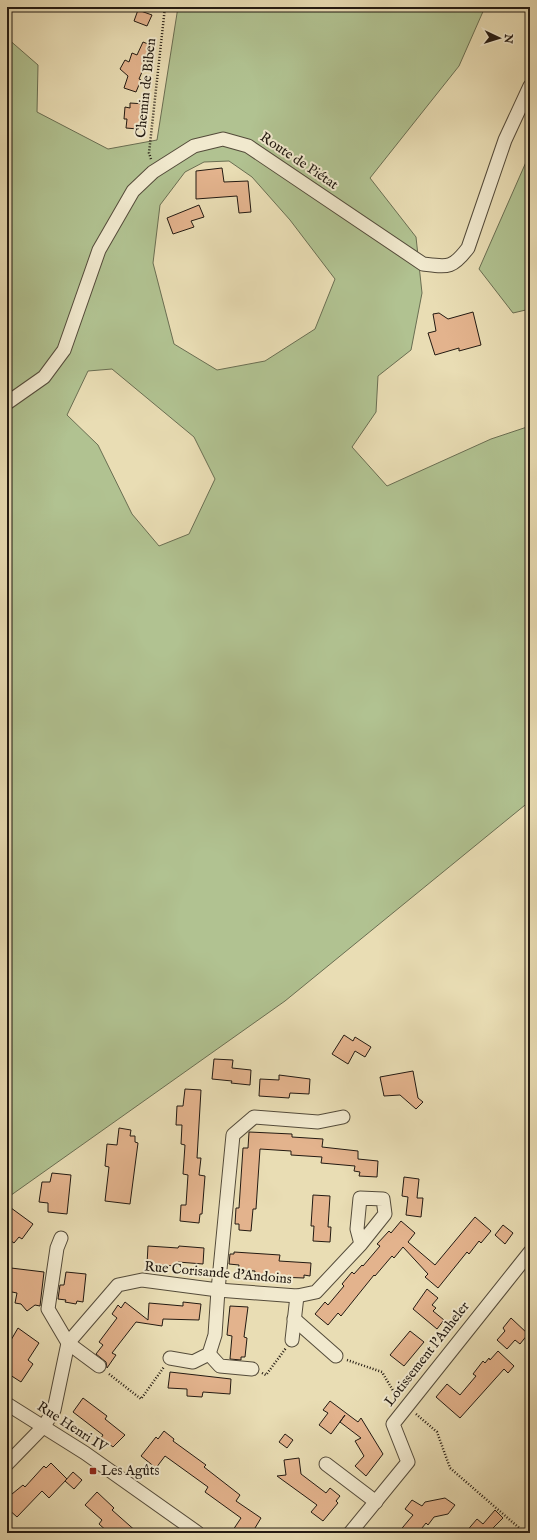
<svg xmlns="http://www.w3.org/2000/svg" width="537" height="1540" font-family="'IM FELL English',serif">
  <rect width="100%" height="100%" fill="#e9ddb4"/>
  <filter id="stains"><feTurbulence type="fractalNoise" baseFrequency=".005" numOctaves="4"/><feColorMatrix values="0 0 0 0 .2 0 0 0 0 .09 0 0 0 0 .02 0 0 0 .5 -.17"/></filter>
  <radialGradient id="worn" r=".72"><stop offset=".6" stop-color="#630" stop-opacity="0"/><stop offset="1" stop-color="#630" stop-opacity=".3"/></radialGradient>
  <!-- green -->
  <g fill="#b1c291" stroke="#6a6e52" fill-rule="evenodd">
    <path d="M178,7H485L459,66L370,178L416,237L422,293L411,350L378,376L376,412L352,447L387,486L491,439L530,426V801L285,1001L7,1198V38L38,65L37,112L108,149L157,140ZM229,161L252,177L290,220L335,279L315,329L265,361L217,370L174,344L153,263L160,205L185,172L204,162ZM112,369L194,437L215,479L189,534L159,546L132,514L98,445L67,415L88,371Z"/>
    <path d="M530,153V309L513,313L479,269Z"/>
  </g>
  <!-- building -->
  <g fill="#e3b38d" stroke="#231a12">
    <path d="M138,10L152,15L147,26L134,21Z"/>
    <path d="M143,42L153,46L139,79L141,80L136,92L124,88L128,76L120,69L125,60L129,62L132,53L137,55Z"/>
    <path d="M130,103L145,104L142,127H138V129L126,128L127,119H124L125,107L130,108Z"/>
    <path d="M222,168L224,182L248,181L251,212L239,213L237,196L196,199V171Z"/>
    <path d="M199,205L204,217L191,221L194,227L173,234L167,218Z"/>
    <path d="M473,312L481,345L459,351V348L435,355L428,333L436,331L433,314L439,313L448,319Z"/>
    <path d="M344,1035L353,1041L355,1037L371,1047L365,1057L355,1051L348,1064L332,1054Z"/>
    <path d="M214,1059L233,1060L232,1068L251,1070L250,1085L231,1083L232,1081L212,1079Z"/>
    <path d="M413,1071L418,1098L423,1102L416,1109L400,1095L384,1096L380,1077Z"/>
    <path d="M279,1075L310,1079L309,1094L290,1093L289,1098L259,1096L260,1079L279,1080Z"/>
    <path d="M185,1089L201,1090L197,1158H201L199,1175L205,1176L202,1214H200L199,1223L180,1221L181,1205H186L188,1175L183,1174L185,1145L181,1144L182,1125H176L177,1106H183Z"/>
    <path d="M119,1128L131,1130L130,1136H135V1142L138,1143L130,1204L105,1201L109,1167L105,1166L107,1144L117,1145Z"/>
    <path d="M249,1132L292,1134V1137L323,1139L322,1147L358,1151V1159L378,1161L377,1177L359,1176L360,1172L354,1171L355,1166L321,1163L322,1157L291,1155V1151L260,1149L256,1209H253L251,1231L239,1230V1224H235L236,1208H239L243,1148H248Z"/>
    <path d="M52,1173L71,1175L67,1214L48,1212V1203L39,1202L42,1182H50Z"/>
    <path d="M404,1177L419,1179L417,1198H423L421,1217L406,1215L408,1197L402,1196Z"/>
    <path d="M313,1195L330,1196L328,1227H331L330,1242L313,1241L314,1226H311Z"/>
    <path d="M7,1205L33,1224L22,1239L19,1237L14,1243L7,1238Z"/>
    <path d="M475,1217L491,1231L481,1243L479,1241L469,1254L467,1252L438,1288L425,1277L428,1274L403,1247L394,1258L392,1256L375,1276L374,1275L341,1316L338,1313L328,1325L315,1314L325,1302L328,1305L344,1286L342,1284L352,1272L354,1274L362,1265L363,1266L380,1246L377,1244L389,1231L391,1233L401,1221L415,1233L408,1242L435,1265Z"/>
    <path d="M503,1225L513,1233L505,1244L495,1235Z"/>
    <path d="M148,1246L178,1248L179,1246L204,1248L203,1264L178,1262L177,1266L147,1264Z"/>
    <path d="M234,1252L280,1255L279,1261L311,1263L310,1276L304,1275V1278L254,1276L255,1271L238,1270L239,1265L229,1264L230,1254H234Z"/>
    <path d="M11,1268L44,1272L40,1306L35,1305L27,1311L21,1304L15,1303L17,1293L7,1291V1274L10,1275Z"/>
    <path d="M66,1272L86,1274L83,1302L77,1301L76,1304L65,1302L66,1300L58,1299L60,1285H64Z"/>
    <path d="M427,1289L438,1298L432,1305L436,1308L433,1311L444,1320L437,1329L413,1309Z"/>
    <path d="M125,1302L148,1320L149,1303L183,1306V1302L201,1304L199,1320L163,1319L162,1326L136,1322L112,1353L116,1355L107,1368L106,1362L96,1354L103,1345L99,1342L117,1318L112,1314L118,1305L121,1308Z"/>
    <path d="M230,1306L248,1307L244,1337L247,1338L245,1357H241V1360L230,1359L232,1336L227,1335Z"/>
    <path d="M511,1318L528,1334L520,1344L515,1340L507,1349L497,1340L505,1331L503,1328Z"/>
    <path d="M18,1328L39,1343L28,1360L33,1364L21,1382L7,1373V1347Z"/>
    <path d="M410,1331L424,1342L404,1366L390,1355Z"/>
    <path d="M498,1351L514,1366L508,1373L504,1369L460,1418L436,1397L447,1384L460,1395L476,1376L473,1374L483,1361L485,1363L489,1358L490,1360Z"/>
    <path d="M170,1372L231,1379L230,1394L203,1392L202,1397L187,1396V1389L168,1388Z"/>
    <path d="M83,1398L107,1416L105,1419L125,1435L113,1447L101,1438L103,1435L73,1412Z"/>
    <path d="M330,1401L358,1422L361,1418L383,1454L366,1476L355,1466L364,1456L355,1441L361,1438L340,1422L345,1415L331,1434L319,1425L328,1413L323,1410Z"/>
    <path d="M164,1431L174,1439L173,1441L206,1465L204,1467L240,1495L236,1501L261,1518L252,1533H231L241,1518L205,1492L208,1487L165,1456L156,1468L141,1456L156,1437L158,1439Z"/>
    <path d="M285,1434L293,1440L287,1448L279,1442Z"/>
    <path d="M299,1458L301,1474L326,1493L330,1488L340,1496L336,1501L338,1503L323,1521L311,1512L317,1505L277,1476L286,1475L284,1460Z"/>
    <path d="M51,1463L67,1479L49,1498L42,1491L17,1517L7,1508V1489L12,1494L23,1485L25,1487L44,1466L46,1468Z"/>
    <path d="M73,1472L82,1480L74,1489L65,1481Z"/>
    <path d="M97,1492L114,1508L112,1510L138,1533H109L99,1524L102,1520L85,1505Z"/>
    <path d="M445,1498L455,1505L448,1514L434,1517L428,1525L426,1523L418,1533H398L413,1515L405,1509L412,1500L422,1506L425,1502Z"/>
    <path d="M495,1510L503,1518L490,1531L493,1533H465L477,1519L483,1524Z"/>
  </g>
  <g fill="none" stroke-linecap="round" stroke-linejoin="round">
    <!-- minor casing -->
    <g stroke="#544b3a" stroke-width="15">
      <g id="minor">
        <path d="M7,403L44,377L64,350L99,250L133,191L153,172L194,146L223,139L248,146L423,264C448,267 452,269 468,248L505,140L530,86"/>
        <path d="M61,1238L57,1248L48,1309L68,1343L99,1366"/>
        <path d="M294,1319L336,1356"/>
        <path d="M292,1340L297,1296"/>
        <path d="M209,1354L220,1366L252,1369"/>
        <path d="M170,1358L193,1362L209,1354L215,1335L218,1290L233,1135L254,1117L318,1122L343,1117"/>
        <path d="M7,1404L85,1453L198,1533"/>
        <path d="M7,1464L44,1426L54,1410L68,1343L118,1285L142,1280L218,1290L297,1296L316,1292L361,1244L385,1214L383,1199L360,1198L357,1229L361,1244"/>
        <path d="M326,1464L376,1502"/>
        <path d="M350,1533L408,1462L393,1424L530,1252"/>
      </g>
    </g>
    <!-- path -->
    <g stroke="#231a12" stroke-width="2.5" stroke-dasharray="1 2" stroke-linecap="butt">
      <path d="M151,159L149,153L165,7"/>
      <path d="M347,1360L382,1372L398,1399"/>
      <path d="M262,1373L266,1375L286,1348"/>
      <path d="M109,1374L141,1399L164,1367"/>
      <path d="M416,1414L437,1432L450,1468L525,1533"/>
    </g>
    <!-- minor -->
    <use href="#minor" stroke="#f1e9ce" stroke-width="13"/>
  </g>
  <!-- markers -->
  <rect fill="#8f2418" stroke="#f1e9ce" stroke-width="1.5" x="89" y="1467" width="8" height="8" rx="2"/>
  <g text-anchor="middle" dominant-baseline="central" stroke-width="4" stroke-linejoin="round" paint-order="stroke">
    <!-- street labels -->
    <g font-size="14" fill="#231a12" stroke="#f1e9ce">
      <text transform="translate(146 88) rotate(-84)">Chemin de Biben</text>
      <text transform="translate(299 161) rotate(34)">Route de Piétat</text>
      <text transform="translate(218 1273) rotate(5)">Rue Corisande d'Andoins</text>
      <text transform="translate(427 1354) rotate(-52)">Lotissement l'Anheler</text>
      <text transform="translate(72 1427) rotate(33)">Rue Henri IV</text>
    </g>
    <!-- poi labels -->
    <g font-size="14" fill="#231a12" stroke="#f1e9ce" text-anchor="start">
      <text x="101" y="1471">Les Agûts</text>
    </g>
  </g>
  <!-- margin -->
  <rect width="537" height="1540" fill="none" stroke="#e9ddb4" stroke-width="24"/>
  <rect x="8" y="8" width="521" height="1524" fill="none" stroke="#231a12" stroke-width="2"/>
  <rect x="12" y="12" width="513" height="1516" fill="none" stroke="#231a12"/>
  <!-- north arrow -->
  <g transform="translate(499 38) rotate(94)" stroke="#f1e9ce" stroke-width="3" paint-order="stroke">
  <path d="M0-3L7 15L0 10L-7 15Z" fill="#231a12"/>
  <text y="-6" font-size="11" font-weight="bold" text-anchor="middle" fill="#231a12">N</text>
  </g>
  <rect width="100%" height="100%" filter="url(#stains)"/>
  <rect width="100%" height="100%" fill="url(#worn)"/>
</svg>
